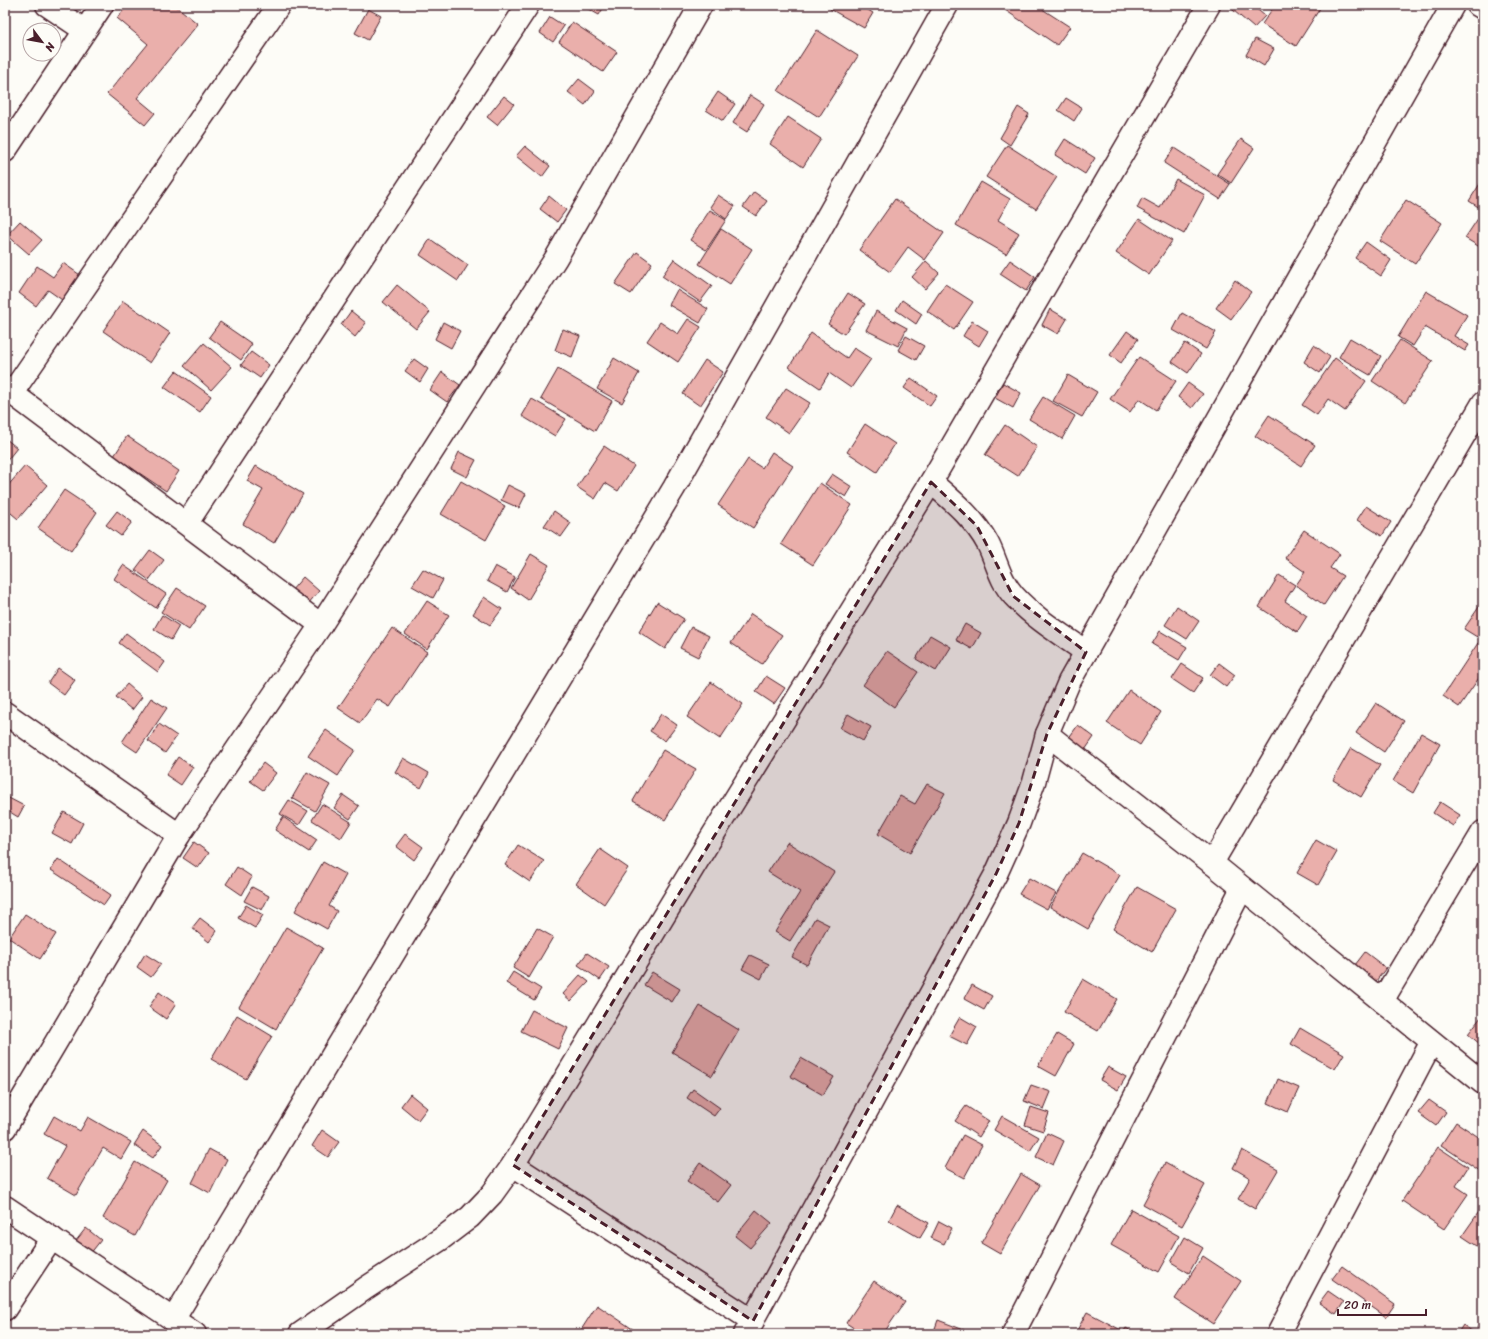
<svg xmlns="http://www.w3.org/2000/svg" width="1488" height="1339" font-family="Sriracha,sans-serif">
  <rect width="100%" height="100%" fill="#fdfcf7"/>
  <filter id="ink" filterUnits="userSpaceOnUse"><feTurbulence type="fractalNoise" baseFrequency=".025" numOctaves="2"/><feDisplacementMap in="SourceGraphic" scale="8" xChannelSelector="R" yChannelSelector="G"/><feConvolveMatrix kernelMatrix="1 2 1 2 8 2 1 2 1" color-interpolation-filters="sRGB"/></filter>
  <g filter="url(#ink)">
    <!-- building -->
    <g fill="#eaafab" stroke="#4a1f2b">
      <path d="M128,5H175L198,24L137,98L155,113L145,125L107,94L148,44L117,18Z"/>
      <path d="M250,5H262L258,10Z"/>
      <path d="M581,5H605L599,15Z"/>
      <path d="M832,5H860L873,13L864,28L830,9Z"/>
      <path d="M1009,5H1036L1070,27L1057,45L1005,10Z"/>
      <path d="M1227,5H1252L1265,16L1254,28Z"/>
      <path d="M1275,5H1322L1296,46L1262,24Z"/>
      <path d="M368,9L381,16L368,40L355,33Z"/>
      <path d="M550,17L564,26L553,42L540,33Z"/>
      <path d="M572,22L617,52L603,72L559,42Z"/>
      <path d="M817,30L858,56L819,117L778,91Z"/>
      <path d="M1255,39L1274,49L1264,66L1246,55Z"/>
      <path d="M579,79L595,91L585,105L568,92Z"/>
      <path d="M718,92L735,104L723,121L706,110Z"/>
      <path d="M750,95L764,104L747,132L733,123Z"/>
      <path d="M504,96L514,104L497,125L487,117Z"/>
      <path d="M1066,98L1082,108L1074,121L1058,110Z"/>
      <path d="M1018,107L1029,114L1010,145L1000,138Z"/>
      <path d="M788,117L821,139L803,167L770,144Z"/>
      <path d="M1065,139L1095,158L1085,174L1055,155Z"/>
      <path d="M1241,139L1254,148L1231,183L1217,174Z"/>
      <path d="M1007,145L1057,177L1036,209L986,177Z"/>
      <path d="M525,146L550,166L542,177L516,156Z"/>
      <path d="M1174,148L1230,184L1220,199L1164,163Z"/>
      <path d="M1176,179L1205,195L1184,234L1137,208L1142,198L1160,208Z"/>
      <path d="M1483,179V210L1469,201Z"/>
      <path d="M981,182L1010,199L998,220L1019,233L1006,254L956,225Z"/>
      <path d="M754,192L767,201L756,216L743,207Z"/>
      <path d="M718,195L735,206L726,219L710,207Z"/>
      <path d="M549,196L566,210L557,222L540,209Z"/>
      <path d="M895,199L944,233L925,260L908,247L890,272L859,250Z"/>
      <path d="M1406,200L1442,223L1415,264L1380,241Z"/>
      <path d="M710,210L726,220L706,250L690,240Z"/>
      <path d="M1483,211V249L1465,238Z"/>
      <path d="M1139,219L1172,241L1149,275L1116,253Z"/>
      <path d="M20,221L42,240L29,254L7,235Z"/>
      <path d="M721,229L752,249L730,284L699,264Z"/>
      <path d="M430,239L468,265L458,281L420,255Z"/>
      <path d="M1366,242L1391,260L1381,276L1355,258Z"/>
      <path d="M637,252L652,263L631,294L615,284Z"/>
      <path d="M674,259L712,286L700,302L662,276Z"/>
      <path d="M1010,260L1035,277L1026,291L1000,274Z"/>
      <path d="M926,261L939,273L925,289L912,277Z"/>
      <path d="M63,263L83,277L65,302L48,290L36,306L19,293L37,266L53,277Z"/>
      <path d="M1235,280L1251,292L1231,319L1216,308Z"/>
      <path d="M945,284L973,302L954,330L927,311Z"/>
      <path d="M397,285L430,312L416,329L383,302Z"/>
      <path d="M677,290L708,309L700,323L669,305Z"/>
      <path d="M1426,291L1467,315L1454,336L1469,345L1465,351L1425,327L1413,346L1398,337Z"/>
      <path d="M848,293L865,304L844,334L828,324Z"/>
      <path d="M902,300L922,314L916,324L896,310Z"/>
      <path d="M123,301L170,333L150,363L103,331Z"/>
      <path d="M1050,309L1067,319L1058,334L1042,325Z"/>
      <path d="M351,311L366,323L355,337L341,325Z"/>
      <path d="M876,311L907,328L898,346L866,330Z"/>
      <path d="M1182,313L1216,332L1206,349L1173,330Z"/>
      <path d="M688,319L701,327L678,362L647,341L660,322L678,334Z"/>
      <path d="M972,321L988,331L979,346L963,336Z"/>
      <path d="M220,322L252,344L241,360L209,337Z"/>
      <path d="M443,322L460,331L451,348L435,339Z"/>
      <path d="M563,329L580,336L572,357L555,350Z"/>
      <path d="M1127,331L1138,339L1121,363L1110,355Z"/>
      <path d="M811,333L847,358L854,348L871,359L851,388L829,373L820,388L789,367Z"/>
      <path d="M906,336L924,346L916,360L898,350Z"/>
      <path d="M1350,338L1381,356L1370,375L1339,357Z"/>
      <path d="M1400,340L1433,361L1405,403L1372,381Z"/>
      <path d="M204,343L232,367L211,390L184,366Z"/>
      <path d="M1185,343L1201,354L1188,373L1172,362Z"/>
      <path d="M1314,345L1330,357L1320,373L1304,362Z"/>
      <path d="M251,352L269,365L260,378L241,365Z"/>
      <path d="M1139,357L1176,381L1156,410L1139,399L1130,412L1110,399Z"/>
      <path d="M614,358L639,373L622,403L597,389Z"/>
      <path d="M1335,358L1366,381L1345,411L1328,399L1317,415L1302,405Z"/>
      <path d="M414,359L428,369L420,382L405,371Z"/>
      <path d="M705,360L723,372L700,406L683,394Z"/>
      <path d="M558,369L612,401L595,431L541,399Z"/>
      <path d="M176,371L211,396L200,412L164,387Z"/>
      <path d="M442,372L460,385L447,402L430,390Z"/>
      <path d="M1068,375L1097,392L1082,417L1053,401Z"/>
      <path d="M911,378L937,396L930,406L904,388Z"/>
      <path d="M1003,383L1021,393L1013,408L995,398Z"/>
      <path d="M1188,383L1203,394L1192,408L1178,397Z"/>
      <path d="M786,388L810,403L789,433L766,417Z"/>
      <path d="M1043,397L1075,416L1062,439L1029,419Z"/>
      <path d="M532,399L566,419L555,436L522,416Z"/>
      <path d="M1269,415L1315,445L1301,466L1255,436Z"/>
      <path d="M865,424L895,444L877,472L847,452Z"/>
      <path d="M1005,425L1037,447L1018,476L985,455Z"/>
      <path d="M127,436L179,471L166,491L114,456Z"/>
      <path d="M5,438L17,448L5,463Z"/>
      <path d="M604,446L634,466L618,491L605,483L595,499L577,487Z"/>
      <path d="M459,452L476,460L467,477L451,469Z"/>
      <path d="M772,452L793,466L753,528L718,505L748,459L762,468Z"/>
      <path d="M25,466L47,485L18,519L5,508V489Z"/>
      <path d="M256,466L303,494L274,543L243,524L263,490L247,481Z"/>
      <path d="M832,474L852,487L846,497L825,484Z"/>
      <path d="M461,481L505,506L486,540L441,514Z"/>
      <path d="M820,483L852,505L813,565L781,544Z"/>
      <path d="M508,485L526,494L519,508L501,500Z"/>
      <path d="M64,490L97,512L71,551L38,528Z"/>
      <path d="M1366,506L1391,522L1382,536L1357,520Z"/>
      <path d="M117,511L132,522L121,536L106,525Z"/>
      <path d="M554,511L571,523L561,537L544,526Z"/>
      <path d="M1304,530L1340,554L1330,568L1343,576L1324,605L1296,585L1305,572L1285,558Z"/>
      <path d="M150,550L164,560L149,580L135,570Z"/>
      <path d="M531,554L549,565L528,600L511,588Z"/>
      <path d="M123,565L166,594L156,608L114,579Z"/>
      <path d="M495,566L515,577L507,592L487,581Z"/>
      <path d="M423,569L443,580L433,598L412,586Z"/>
      <path d="M1279,575L1295,585L1285,601L1307,616L1297,632L1259,607Z"/>
      <path d="M303,577L319,591L307,605L291,591Z"/>
      <path d="M177,588L205,606L189,630L161,612Z"/>
      <path d="M484,597L502,609L490,625L473,614Z"/>
      <path d="M427,601L449,615L427,649L405,634Z"/>
      <path d="M1483,601V628L1477,637L1464,629Z"/>
      <path d="M657,602L684,619L665,649L639,632Z"/>
      <path d="M1177,606L1199,621L1187,639L1165,625Z"/>
      <path d="M751,614L782,635L762,664L731,643Z"/>
      <path d="M162,615L179,626L171,640L154,629Z"/>
      <path d="M965,624L981,633L972,649L956,640Z"/>
      <path d="M691,627L709,636L698,657L680,648Z"/>
      <path d="M392,628L427,652L390,707L377,699L360,723L338,708Z"/>
      <path d="M1160,631L1187,647L1179,660L1152,644Z"/>
      <path d="M126,633L165,662L158,672L119,643Z"/>
      <path d="M930,635L951,647L936,671L916,659Z"/>
      <path d="M1478,643L1483,646V672L1459,707L1443,696Z"/>
      <path d="M887,651L918,672L894,707L863,685Z"/>
      <path d="M1219,663L1235,675L1226,687L1210,675Z"/>
      <path d="M1182,664L1203,678L1193,693L1172,679Z"/>
      <path d="M58,668L75,680L64,695L48,683Z"/>
      <path d="M766,676L785,688L774,704L756,692Z"/>
      <path d="M711,682L743,704L720,739L687,717Z"/>
      <path d="M127,684L142,697L132,710L116,697Z"/>
      <path d="M1129,690L1161,712L1140,745L1107,723Z"/>
      <path d="M151,698L167,708L137,752L122,742Z"/>
      <path d="M1376,703L1404,721L1384,752L1356,733Z"/>
      <path d="M661,714L677,725L665,741L650,731Z"/>
      <path d="M848,714L871,727L863,741L840,728Z"/>
      <path d="M159,724L177,736L165,753L148,741Z"/>
      <path d="M1078,725L1094,737L1085,750L1068,739Z"/>
      <path d="M326,730L355,750L338,776L308,756Z"/>
      <path d="M1421,733L1440,744L1413,793L1393,781Z"/>
      <path d="M1351,748L1380,765L1361,797L1333,780Z"/>
      <path d="M663,750L696,769L665,820L633,801Z"/>
      <path d="M178,757L193,767L181,785L166,775Z"/>
      <path d="M403,758L429,773L421,788L395,772Z"/>
      <path d="M263,763L276,773L263,790L250,781Z"/>
      <path d="M307,772L330,785L315,811L292,798Z"/>
      <path d="M927,784L945,793L910,853L878,834L900,796L915,804Z"/>
      <path d="M343,795L359,806L350,819L334,808Z"/>
      <path d="M5,796L24,806L18,817L5,809Z"/>
      <path d="M289,800L308,811L299,825L280,814Z"/>
      <path d="M1440,802L1460,815L1453,826L1433,813Z"/>
      <path d="M322,804L351,822L341,838L312,820Z"/>
      <path d="M64,812L83,823L72,844L52,833Z"/>
      <path d="M283,817L317,840L309,852L275,830Z"/>
      <path d="M405,834L423,847L414,860L396,846Z"/>
      <path d="M1316,840L1337,852L1318,885L1297,873Z"/>
      <path d="M194,842L209,853L198,868L183,858Z"/>
      <path d="M787,842L834,872L790,941L775,932L800,892L768,872Z"/>
      <path d="M518,845L544,861L530,882L505,865Z"/>
      <path d="M600,849L628,868L604,904L576,884Z"/>
      <path d="M1082,853L1120,875L1088,929L1050,907Z"/>
      <path d="M58,859L111,895L104,905L51,870Z"/>
      <path d="M323,862L346,875L329,906L337,911L327,929L295,911Z"/>
      <path d="M237,867L252,877L242,895L226,884Z"/>
      <path d="M1029,878L1056,893L1047,909L1019,894Z"/>
      <path d="M252,887L269,896L262,910L244,901Z"/>
      <path d="M1137,887L1176,909L1152,952L1113,929Z"/>
      <path d="M246,905L263,915L255,928L238,918Z"/>
      <path d="M25,914L56,934L40,959L9,938Z"/>
      <path d="M200,918L217,931L209,942L192,928Z"/>
      <path d="M815,918L829,925L807,965L792,957Z"/>
      <path d="M286,927L323,948L276,1029L239,1007Z"/>
      <path d="M537,928L553,937L529,978L513,968Z"/>
      <path d="M1365,952L1386,968L1376,981L1355,965Z"/>
      <path d="M587,953L609,967L600,980L578,965Z"/>
      <path d="M145,954L161,964L151,977L137,967Z"/>
      <path d="M750,955L769,964L761,979L742,969Z"/>
      <path d="M513,972L541,989L534,1000L506,983Z"/>
      <path d="M652,972L680,989L672,1002L644,985Z"/>
      <path d="M580,975L589,982L571,1001L563,994Z"/>
      <path d="M1083,979L1117,999L1098,1031L1064,1012Z"/>
      <path d="M972,985L992,996L984,1010L964,999Z"/>
      <path d="M159,992L176,1004L166,1019L149,1007Z"/>
      <path d="M700,1006L739,1030L712,1076L672,1052Z"/>
      <path d="M532,1010L568,1028L558,1049L521,1031Z"/>
      <path d="M237,1015L272,1036L246,1079L211,1059Z"/>
      <path d="M960,1017L977,1027L967,1045L949,1036Z"/>
      <path d="M1481,1017L1483,1019V1042L1481,1045L1468,1034Z"/>
      <path d="M1300,1028L1344,1054L1335,1069L1291,1044Z"/>
      <path d="M1057,1034L1074,1044L1056,1076L1038,1066Z"/>
      <path d="M801,1058L834,1077L823,1095L790,1076Z"/>
      <path d="M1108,1067L1126,1077L1118,1090L1100,1080Z"/>
      <path d="M1278,1079L1299,1088L1288,1112L1268,1103Z"/>
      <path d="M1031,1085L1051,1092L1044,1109L1024,1101Z"/>
      <path d="M693,1089L720,1108L714,1116L687,1098Z"/>
      <path d="M410,1094L427,1108L418,1120L401,1106Z"/>
      <path d="M1429,1100L1446,1112L1436,1126L1418,1113Z"/>
      <path d="M966,1106L989,1121L979,1137L955,1121Z"/>
      <path d="M1031,1107L1049,1113L1043,1131L1025,1125Z"/>
      <path d="M54,1116L80,1131L88,1117L131,1142L121,1159L103,1148L76,1195L47,1178L65,1146L44,1134Z"/>
      <path d="M1002,1116L1039,1137L1030,1151L994,1130Z"/>
      <path d="M1456,1122L1483,1140V1173L1441,1145Z"/>
      <path d="M322,1130L339,1142L328,1157L312,1146Z"/>
      <path d="M143,1131L162,1145L153,1158L134,1145Z"/>
      <path d="M1047,1133L1064,1141L1053,1165L1036,1157Z"/>
      <path d="M963,1135L982,1145L964,1178L945,1168Z"/>
      <path d="M1438,1147L1468,1167L1456,1186L1468,1194L1444,1229L1402,1201Z"/>
      <path d="M209,1149L227,1159L210,1193L192,1183Z"/>
      <path d="M1242,1150L1278,1170L1255,1209L1238,1199L1250,1178L1233,1168Z"/>
      <path d="M135,1162L167,1180L135,1236L103,1218Z"/>
      <path d="M700,1163L731,1185L718,1202L687,1181Z"/>
      <path d="M1165,1163L1205,1185L1182,1226L1143,1204Z"/>
      <path d="M1021,1174L1040,1185L1000,1254L981,1243Z"/>
      <path d="M897,1205L929,1223L920,1238L889,1220Z"/>
      <path d="M1483,1206V1250L1462,1236Z"/>
      <path d="M1131,1209L1179,1236L1159,1272L1111,1245Z"/>
      <path d="M756,1210L772,1223L750,1248L735,1236Z"/>
      <path d="M939,1221L952,1228L944,1244L931,1238Z"/>
      <path d="M86,1228L101,1240L90,1254L75,1242Z"/>
      <path d="M1185,1237L1203,1248L1189,1273L1171,1262Z"/>
      <path d="M1203,1256L1241,1281L1213,1324L1175,1299Z"/>
      <path d="M1342,1266L1395,1304L1386,1317L1332,1279Z"/>
      <path d="M874,1281L905,1302L883,1334H863L846,1323Z"/>
      <path d="M1328,1291L1344,1302L1336,1314L1319,1303Z"/>
      <path d="M597,1305L640,1334H587L581,1330Z"/>
      <path d="M1087,1312L1121,1330L1119,1334H1075Z"/>
      <path d="M1483,1319V1332L1477,1328Z"/>
      <path d="M938,1320L964,1330L962,1334H933Z"/>
      <path d="M1463,1325L1476,1334H1457Z"/>
      <path d="M1126,1328L1136,1334H1122Z"/>
    </g>
    <g fill="none" stroke-linecap="round" stroke-linejoin="round">
      <!-- street casing -->
      <g stroke="#4a1f2b" stroke-width="25">
        <g id="street">
          <path d="M47,5L84,30"/>
          <path d="M1478,5L1483,8"/>
          <path d="M5,151L102,5"/>
          <path d="M5,388L321,625"/>
          <path d="M12,393L279,5"/>
          <path d="M931,482C953,501 974,518 988,544C997,562 1000,581 1014,596C1034,618 1062,635 1086,652"/>
          <path d="M187,523L528,5"/>
          <path d="M5,713L179,835"/>
          <path d="M1047,734L1212,863L1483,1083"/>
          <path d="M1212,863L1483,403"/>
          <path d="M1382,1001L1483,832"/>
          <path d="M5,1128L179,835L321,625L556,258L701,5"/>
          <path d="M513,1165L753,1321"/>
          <path d="M5,1207L195,1334"/>
          <path d="M5,1309L52,1238"/>
          <path d="M173,1320L674,488L947,5"/>
          <path d="M300,1334L366,1288L441,1239L470,1217L492,1194L513,1165L708,843L931,482L1209,5"/>
          <path d="M745,1334L996,874L1019,823L1034,782L1047,734L1069,682L1453,5"/>
          <path d="M1013,1334L1242,888"/>
          <path d="M1278,1334L1431,1043"/>
        </g>
      </g>
      <!-- street -->
      <use href="#street" stroke="#fdfcf7" stroke-width="22"/>
    </g>
  </g>
  <!-- marked area -->
  <path fill="#4a1f2b" fill-opacity="0.2" stroke="#4a1f2b" stroke-width="3" stroke-dasharray="8 5" stroke-linejoin="round" d="M931,482L977,526L1013,596L1086,652L1047,734L1019,823L996,874L753,1321L513,1165Z"/>
  <!-- margin -->
  <rect width="1488" height="1339" fill="none" stroke="#fdfcf7" stroke-width="20"/>
  <rect x="10" y="10" width="1468" height="1319" fill="none" stroke="#4a1f2b" stroke-width="1.5" filter="url(#ink)"/>
  <!-- north arrow -->
  <g transform="translate(42 42) rotate(122)"><circle r="19" fill="#fdfcf7" stroke="#b5a4a5"/>
  <path d="M0-3L7 15L0 10L-7 15Z" fill="#4a1f2b"/>
  <text y="-6" font-size="11" font-weight="bold" text-anchor="middle" fill="#4a1f2b">N</text>
  </g>
  <!-- scale -->
  <path d="M1338 1309v6h88v-6" fill="none" stroke="#4a1f2b" stroke-width="2"/>
  <text x="1344" y="1309" font-size="12" fill="#4a1f2b" stroke="#fdfcf7" stroke-width="3" paint-order="stroke">20 m</text>
</svg>
